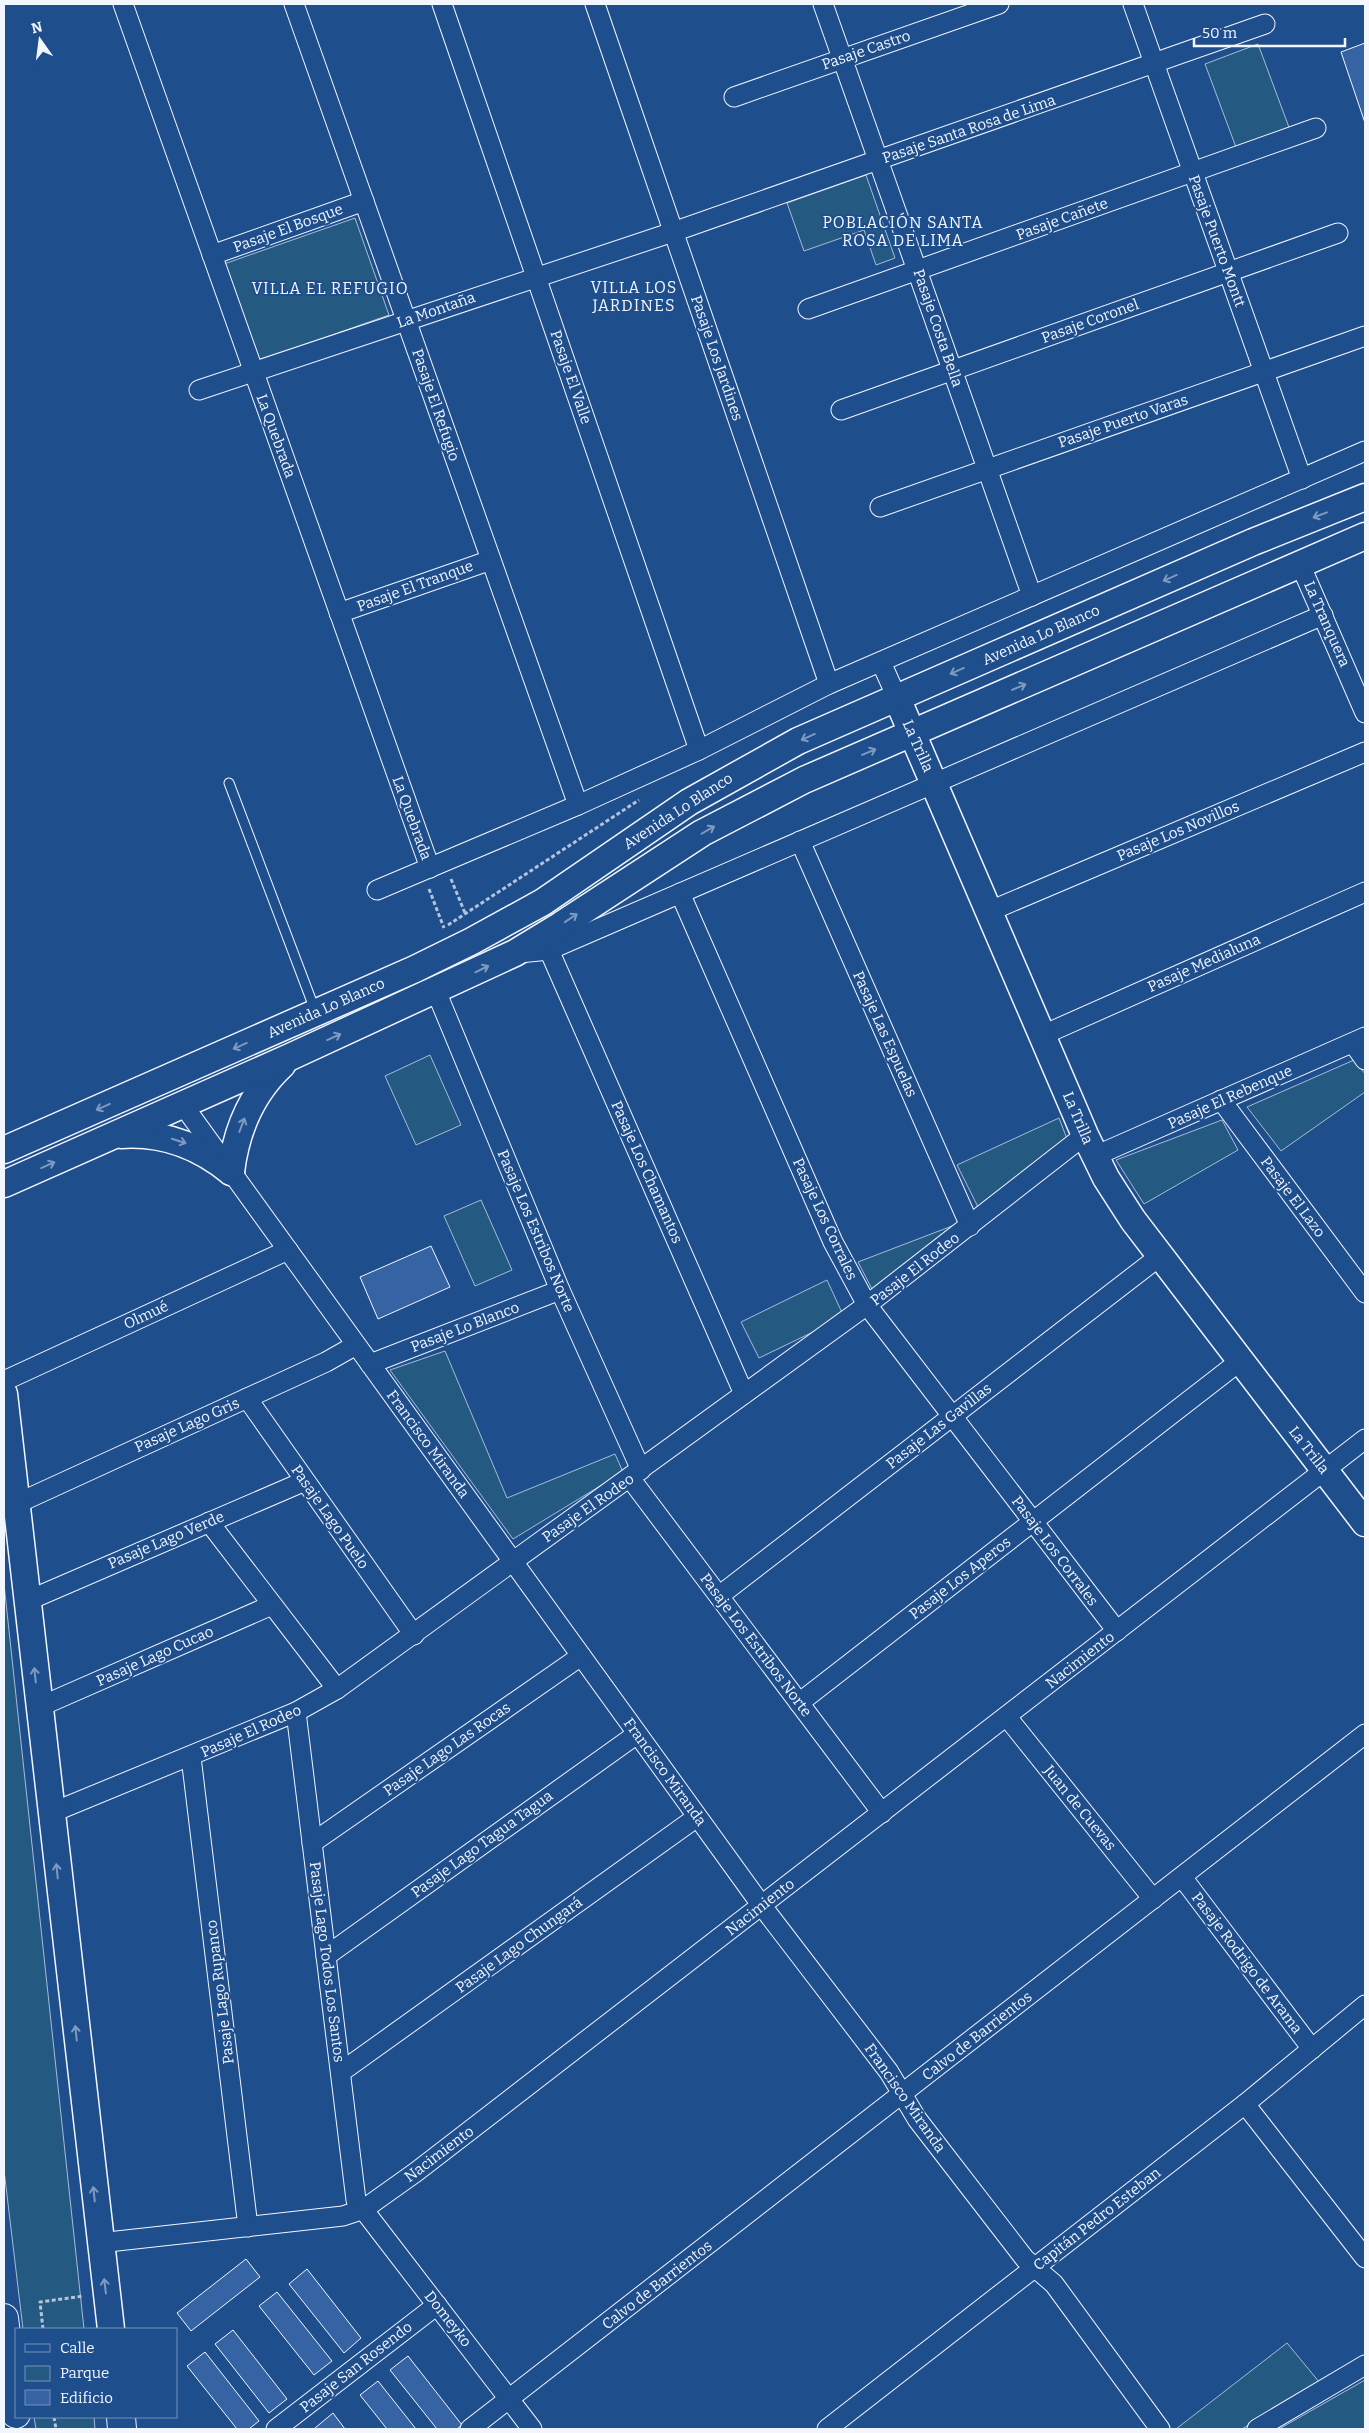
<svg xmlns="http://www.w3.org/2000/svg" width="1369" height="2433" font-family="Bitter,serif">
  <rect width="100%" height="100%" fill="#1f4e8c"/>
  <!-- green -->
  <g fill="#245a82" stroke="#a8bbd7">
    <path d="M1258,44L1290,130L1237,150L1205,64Z"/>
    <path d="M866,175L895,258L876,265L864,230L804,251L787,203Z"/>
    <path d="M355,218L389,315L258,361L224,264Z"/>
    <path d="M430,1055L461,1125L416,1145L385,1076Z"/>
    <path d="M1354,1060L1365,1074V1092L1281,1151L1247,1107Z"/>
    <path d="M1059,1118L1069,1144L980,1211L957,1165Z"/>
    <path d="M1222,1120L1238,1150L1144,1204L1116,1160Z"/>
    <path d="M481,1200L512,1270L475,1286L444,1216Z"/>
    <path d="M952,1226L872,1289L858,1262Z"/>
    <path d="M827,1280L844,1317L759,1358L741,1322Z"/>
    <path d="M445,1351L507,1498L615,1454L623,1472L513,1539L390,1370Z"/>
    <path d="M4,1584L84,2329H23L4,2170Z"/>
    <path d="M1287,2343L1320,2383L1242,2429H1176Z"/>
    <path d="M1365,2380V2429H1279Z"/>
    <path d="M34,2417H94L95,2429H36Z"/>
  </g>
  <!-- building -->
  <g fill="#3563a3" stroke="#f2f6ff">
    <path d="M1365,43V123L1341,52Z"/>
    <path d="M431,1246L450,1287L378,1319L360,1277Z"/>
    <path d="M246,2259L260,2277L191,2331L177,2313Z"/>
    <path d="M307,2269L361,2338L344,2353L289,2284Z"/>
    <path d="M277,2292L332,2361L314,2375L259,2306Z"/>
    <path d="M233,2330L287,2399L269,2413L215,2344Z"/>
    <path d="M205,2352L259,2421L249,2429H237L187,2366Z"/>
    <path d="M408,2356L462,2425L457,2429H437L390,2370Z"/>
    <path d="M378,2381L416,2429H387L360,2395Z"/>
    <path d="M333,2413L345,2429H316L315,2428Z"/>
  </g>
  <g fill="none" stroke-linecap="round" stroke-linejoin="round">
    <!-- lane casing -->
    <g stroke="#f2f6ff" stroke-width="11">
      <path id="lane" d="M229,783L315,1010"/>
    </g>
    <!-- street casing -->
    <g stroke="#f2f6ff" stroke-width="21">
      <g id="street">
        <path d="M123,4L430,868"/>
        <path d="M294,4L578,805"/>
        <path d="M442,4L699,750"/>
        <path d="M595,4L829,684"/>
        <path d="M823,4L1032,596"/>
        <path d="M1133,4L1302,479"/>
        <path d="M734,97L999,4"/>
        <path d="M212,255L364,201"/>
        <path d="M808,309L1316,128"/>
        <path d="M199,390L673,232L1265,24"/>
        <path d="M841,410L1338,233"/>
        <path d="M880,507L1365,336"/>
        <path d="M1300,564L1365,713"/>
        <path d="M339,613L491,560"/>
        <path d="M881,662L897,698"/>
        <path d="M800,841L970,1226"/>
        <path d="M377,890L578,805L699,750L829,684L1365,451"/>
        <path d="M680,893L833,1242L867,1305L1117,1631"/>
        <path d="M990,911L1365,752"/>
        <path d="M549,950L744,1394"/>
        <path d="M519,953L549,950L1323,615"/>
        <path d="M436,991L560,1290L641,1470"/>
        <path d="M1043,1035L1365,892"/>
        <path d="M1353,1043L1365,1060"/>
        <path d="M1221,1100L1365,1293"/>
        <path d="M183,1105L762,1906L889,2072L917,2119L1025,2259L1054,2284L1160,2429"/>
        <path d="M1095,1156L1365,1037"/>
        <path d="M370,1364L560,1290"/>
        <path d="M4,1381L288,1250"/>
        <path d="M247,1398L414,1635"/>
        <path d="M630,1478L882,1813"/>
        <path d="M16,1504L326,1362L356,1345"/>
        <path d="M209,1522L337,1689"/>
        <path d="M719,1596L1160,1256"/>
        <path d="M27,1601L305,1481"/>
        <path d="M799,1703L1240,1361"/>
        <path d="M39,1707L272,1605"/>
        <path d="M296,1712L356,2200L532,2429"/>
        <path d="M1007,1717L1153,1899"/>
        <path d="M191,1757L248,2227"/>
        <path d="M51,1813L296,1712L337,1689L867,1305L1085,1135"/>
        <path d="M312,1843L581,1656"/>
        <path d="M1182,1877L1312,2049"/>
        <path d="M326,1956L637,1734"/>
        <path d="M341,2072L697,1817"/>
        <path d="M1245,2104L1365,2258"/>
        <path d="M99,2243L343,2216L364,2209L416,2172L1365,1439"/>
        <path d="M276,2429L437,2305"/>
        <path d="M470,2429L1365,1734"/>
        <path d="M827,2429L1245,2104L1365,2005"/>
        <path d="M1257,2429L1365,2365"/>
      </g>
    </g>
    <!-- secondary casing -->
    <g stroke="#f2f6ff" stroke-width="29">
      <g id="secondary">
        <path d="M897,698L1085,1135L1106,1178L1133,1220L1365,1523"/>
        <path d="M121,1135C164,1132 199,1146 231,1172"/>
        <path d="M4,1150L415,969L472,941L543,902L689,802L798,741L1253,542L1365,497"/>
        <path d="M231,1172C236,1131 251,1094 282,1065"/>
        <path d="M4,1184L290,1057L515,953L561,925L702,833L804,780L1365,536"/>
        <path d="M4,1394L111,2329"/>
      </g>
    </g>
    <!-- highway casing -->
    <g stroke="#f2f6ff" stroke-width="30">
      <g id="highway">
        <path d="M4,2318L16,2414"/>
        <path d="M121,2417L122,2429"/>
      </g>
    </g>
    <!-- path -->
    <g stroke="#b3c4dc" stroke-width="3" stroke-dasharray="4 2.5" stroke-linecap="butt">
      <path d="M451,879L465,913"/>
      <path d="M429,889L444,928"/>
      <path d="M448,925L639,800"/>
      <path d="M43,2329L40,2302L84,2296"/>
      <path d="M54,2417L56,2429"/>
    </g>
    <!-- lane -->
    <use href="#lane" stroke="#1f4e8c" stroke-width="9"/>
    <!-- street -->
    <use href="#street" stroke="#1f4e8c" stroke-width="19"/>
    <!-- secondary -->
    <use href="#secondary" stroke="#1f4e8c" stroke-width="26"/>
    <!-- highway -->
    <use href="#highway" stroke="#1f4e8c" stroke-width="28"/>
  </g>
  <!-- one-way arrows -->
  <defs><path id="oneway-shaft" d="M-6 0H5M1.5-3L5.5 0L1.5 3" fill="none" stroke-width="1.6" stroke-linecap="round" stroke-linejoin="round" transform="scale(1.25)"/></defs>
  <g stroke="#7e9ac0">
    <use href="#oneway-shaft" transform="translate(1320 515) rotate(159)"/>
    <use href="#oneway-shaft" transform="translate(1170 578) rotate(156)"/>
    <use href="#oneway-shaft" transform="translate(957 671) rotate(156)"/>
    <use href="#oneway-shaft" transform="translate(1019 687) rotate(-23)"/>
    <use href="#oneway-shaft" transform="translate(808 737) rotate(156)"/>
    <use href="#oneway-shaft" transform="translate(869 752) rotate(-23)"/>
    <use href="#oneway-shaft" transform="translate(708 830) rotate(-30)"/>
    <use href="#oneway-shaft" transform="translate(571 918) rotate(-34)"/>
    <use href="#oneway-shaft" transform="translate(482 969) rotate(-26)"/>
    <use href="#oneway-shaft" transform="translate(334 1037) rotate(-24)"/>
    <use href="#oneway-shaft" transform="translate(240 1046) rotate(156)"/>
    <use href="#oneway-shaft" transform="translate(103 1107) rotate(156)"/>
    <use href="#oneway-shaft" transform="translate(242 1125) rotate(-69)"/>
    <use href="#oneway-shaft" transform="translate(179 1141) rotate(18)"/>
    <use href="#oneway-shaft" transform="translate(48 1165) rotate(-24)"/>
    <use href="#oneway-shaft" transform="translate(35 1675) rotate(-96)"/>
    <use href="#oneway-shaft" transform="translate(57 1871) rotate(-96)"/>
    <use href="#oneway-shaft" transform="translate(76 2033) rotate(-96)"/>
    <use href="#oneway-shaft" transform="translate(94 2194) rotate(-96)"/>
    <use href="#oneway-shaft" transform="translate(105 2286) rotate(-97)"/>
  </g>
  <g text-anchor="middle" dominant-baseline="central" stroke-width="4" stroke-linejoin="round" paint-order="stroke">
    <!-- street labels -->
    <g font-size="15" fill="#f2f6ff" stroke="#1f4e8c">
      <text transform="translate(866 50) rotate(-19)">Pasaje Castro</text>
      <text transform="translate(969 129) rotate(-19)">Pasaje Santa Rosa de Lima</text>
      <text transform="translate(1062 219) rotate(-20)">Pasaje Cañete</text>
      <text transform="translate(288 228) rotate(-20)">Pasaje El Bosque</text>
      <text transform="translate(1217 241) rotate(70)">Pasaje Puerto Montt</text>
      <text transform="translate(436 310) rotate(-19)">La Montaña</text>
      <text transform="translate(1090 321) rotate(-20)">Pasaje Coronel</text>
      <text transform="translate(938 328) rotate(71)">Pasaje Costa Bella</text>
      <text transform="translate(717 358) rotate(71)">Pasaje Los Jardines</text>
      <text transform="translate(571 377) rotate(71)">Pasaje El Valle</text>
      <text transform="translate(436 405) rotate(71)">Pasaje El Refugio</text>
      <text transform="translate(1123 421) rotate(-19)">Pasaje Puerto Varas</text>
      <text transform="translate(276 436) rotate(70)">La Quebrada</text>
      <text transform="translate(415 586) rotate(-20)">Pasaje El Tranque</text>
      <text transform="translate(1327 624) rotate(66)">La Tranquera</text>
      <text transform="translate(1041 635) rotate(-24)">Avenida Lo Blanco</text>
      <text transform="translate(918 746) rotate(66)">La Trilla</text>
      <text transform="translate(678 811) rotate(-33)">Avenida Lo Blanco</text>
      <text transform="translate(412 818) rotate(70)">La Quebrada</text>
      <text transform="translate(1178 831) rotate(-23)">Pasaje Los Novillos</text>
      <text transform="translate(1204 963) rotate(-24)">Pasaje Medialuna</text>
      <text transform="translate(326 1008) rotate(-24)">Avenida Lo Blanco</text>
      <text transform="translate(885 1034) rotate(66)">Pasaje Las Espuelas</text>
      <text transform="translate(1230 1097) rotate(-24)">Pasaje El Rebenque</text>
      <text transform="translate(1078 1118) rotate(67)">La Trilla</text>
      <text transform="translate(647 1172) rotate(66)">Pasaje Los Chamantos</text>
      <text transform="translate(1293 1197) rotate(53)">Pasaje El Lazo</text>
      <text transform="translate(825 1219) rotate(65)">Pasaje Los Corrales</text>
      <text transform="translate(536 1231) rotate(67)">Pasaje Los Estribos Norte</text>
      <text transform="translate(915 1269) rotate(-38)">Pasaje El Rodeo</text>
      <text transform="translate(146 1315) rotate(-25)">Olmué</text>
      <text transform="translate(465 1327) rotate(-21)">Pasaje Lo Blanco</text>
      <text transform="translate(187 1425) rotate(-24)">Pasaje Lago Gris</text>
      <text transform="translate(939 1426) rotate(-38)">Pasaje Las Gavillas</text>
      <text transform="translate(428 1444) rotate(54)">Francisco Miranda</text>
      <text transform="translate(1309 1450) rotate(52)">La Trilla</text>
      <text transform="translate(588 1508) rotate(-35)">Pasaje El Rodeo</text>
      <text transform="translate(330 1517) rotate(55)">Pasaje Lago Puelo</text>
      <text transform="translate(166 1540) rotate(-23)">Pasaje Lago Verde</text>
      <text transform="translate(1055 1551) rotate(53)">Pasaje Los Corrales</text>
      <text transform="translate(960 1578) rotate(-38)">Pasaje Los Aperos</text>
      <text transform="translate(756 1645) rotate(53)">Pasaje Los Estribos Norte</text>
      <text transform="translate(155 1656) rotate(-24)">Pasaje Lago Cucao</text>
      <text transform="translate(1080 1660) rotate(-38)">Nacimiento</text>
      <text transform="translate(251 1731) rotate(-24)">Pasaje El Rodeo</text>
      <text transform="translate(447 1749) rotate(-35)">Pasaje Lago Las Rocas</text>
      <text transform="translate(665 1772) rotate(54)">Francisco Miranda</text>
      <text transform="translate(1080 1808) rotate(51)">Juan de Cuevas</text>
      <text transform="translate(482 1844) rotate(-36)">Pasaje Lago Tagua Tagua</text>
      <text transform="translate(760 1907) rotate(-38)">Nacimiento</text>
      <text transform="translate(519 1945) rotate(-36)">Pasaje Lago Chungará</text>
      <text transform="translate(327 1962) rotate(83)">Pasaje Lago Todos Los Santos</text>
      <text transform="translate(1247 1963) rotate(53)">Pasaje Rodrigo de Arama</text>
      <text transform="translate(220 1992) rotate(-97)">Pasaje Lago Rupanco</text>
      <text transform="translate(977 2036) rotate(-38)">Calvo de Barrientos</text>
      <text transform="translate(905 2098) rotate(55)">Francisco Miranda</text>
      <text transform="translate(439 2154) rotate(-37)">Nacimiento</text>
      <text transform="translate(1097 2219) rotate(-38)">Capitán Pedro Esteban</text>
      <text transform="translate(657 2285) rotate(-38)">Calvo de Barrientos</text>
      <text transform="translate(448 2319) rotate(52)">Domeyko</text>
      <text transform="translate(356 2367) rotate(-38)">Pasaje San Rosendo</text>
    </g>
    <!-- neighbourhood labels -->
    <g font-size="16" letter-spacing="1" fill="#f2f6ff" stroke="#1f4e8c">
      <text x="903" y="222">POBLACIÓN SANTA<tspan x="903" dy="18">ROSA DE LIMA</tspan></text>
      <text x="634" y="287">VILLA LOS<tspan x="634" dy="18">JARDINES</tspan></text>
      <text x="330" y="288">VILLA EL REFUGIO</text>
    </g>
  </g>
  <!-- border -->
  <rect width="1369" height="2433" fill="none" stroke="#f2f6ff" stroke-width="10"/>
  <!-- legend -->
  <rect x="15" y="2328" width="162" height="90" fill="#1f4e8c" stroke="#7391ba"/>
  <rect x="25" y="2344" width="25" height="8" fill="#1f4e8c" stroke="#7391ba"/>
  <text x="60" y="2353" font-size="15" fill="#f2f6ff">Calle</text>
  <rect x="25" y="2366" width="25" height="15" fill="#245a82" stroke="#7391ba"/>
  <text x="60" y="2378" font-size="15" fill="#f2f6ff">Parque</text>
  <rect x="25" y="2390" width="25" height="15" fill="#3563a3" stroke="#7391ba"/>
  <text x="60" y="2403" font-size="15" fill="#f2f6ff">Edificio</text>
  <!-- north arrow -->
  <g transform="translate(40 40) rotate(346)" stroke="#1f4e8c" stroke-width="4" paint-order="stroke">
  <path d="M0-4L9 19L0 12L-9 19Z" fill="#f2f6ff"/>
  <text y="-8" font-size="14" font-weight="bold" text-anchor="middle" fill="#f2f6ff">N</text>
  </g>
  <!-- scale -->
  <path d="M1194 38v8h151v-8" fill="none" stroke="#f2f6ff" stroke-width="2.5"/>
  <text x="1202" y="38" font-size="15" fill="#f2f6ff" stroke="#1f4e8c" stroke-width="4" paint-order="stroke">50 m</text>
</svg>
